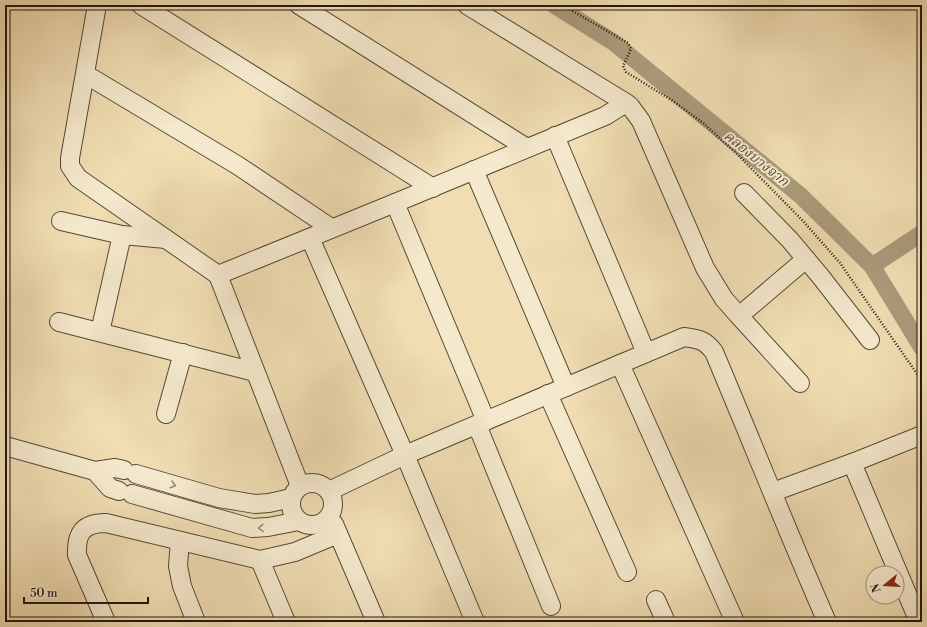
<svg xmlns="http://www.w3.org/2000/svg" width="927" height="627" font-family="'Libre Bodoni','Noto Serif Thai',serif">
  <rect width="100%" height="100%" fill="#f0ddb2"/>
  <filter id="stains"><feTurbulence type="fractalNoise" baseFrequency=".005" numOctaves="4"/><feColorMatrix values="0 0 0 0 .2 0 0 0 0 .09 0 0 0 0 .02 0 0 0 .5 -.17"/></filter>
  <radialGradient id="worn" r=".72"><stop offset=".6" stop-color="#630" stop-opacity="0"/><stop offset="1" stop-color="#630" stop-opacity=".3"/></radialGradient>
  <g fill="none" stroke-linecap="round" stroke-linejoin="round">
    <!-- canal -->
    <g stroke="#aa9a7b" stroke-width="17">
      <path d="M554,5L613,42L801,196L872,266L922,348"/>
      <path d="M872,266L922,233"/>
    </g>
    <!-- minor casing -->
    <g stroke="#564839" stroke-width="20">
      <g id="minor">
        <path d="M97,5L70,158V166L78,178L218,275"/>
        <path d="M141,5L433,188"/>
        <path d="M299,5L527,148"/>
        <path d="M85,74L237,165L331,228"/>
        <path d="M626,103L630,106L641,121L705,268L724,299L739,316L806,259"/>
        <path d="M555,136L646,353"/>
        <path d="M474,170L566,387"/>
        <path d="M744,193L790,240L821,277L870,340"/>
        <path d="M395,203L605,116L626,103L467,5"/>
        <path d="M61,221L122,235L166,239"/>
        <path d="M310,238L405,455L475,622"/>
        <path d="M739,316L800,383"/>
        <path d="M59,322L255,372"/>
        <path d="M100,332L122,235"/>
        <path d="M620,364L735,622"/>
        <path d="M548,394L627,572"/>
        <path d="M166,414L183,353"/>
        <path d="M477,425L551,606"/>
        <path d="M5,446L95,471L115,468L124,470"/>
        <path d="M852,463L922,435"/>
        <path d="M95,471L110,488L119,491"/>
        <path d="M136,474L219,498L255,504L269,503L291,498"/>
        <circle cx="312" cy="504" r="21"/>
        <path d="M300,486L218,275L395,203L486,421"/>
        <path d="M329,491L405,455L684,337C699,339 705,340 714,352C752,442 788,533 827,622"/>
        <path d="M773,492L852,463L919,622"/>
        <path d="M132,494L252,528L268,527L299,521"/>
        <path d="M334,524L376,622"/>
        <path d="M180,541L178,566L182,586L196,622"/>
        <path d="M260,560L286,622"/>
        <path d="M656,600L666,622"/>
        <path d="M106,622L77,555C76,533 83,523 106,523L260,560L295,552L338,534"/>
      </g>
    </g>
    <!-- path -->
    <path stroke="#221711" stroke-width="2.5" stroke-dasharray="1 2" stroke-linecap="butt" d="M562,5L628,43L631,49L623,66L626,72L673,101L703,123L738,155L804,222L840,263L922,381"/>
    <!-- minor -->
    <use href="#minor" stroke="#f5e9cd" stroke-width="18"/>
  </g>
  <!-- one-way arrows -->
  <defs><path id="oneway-chevron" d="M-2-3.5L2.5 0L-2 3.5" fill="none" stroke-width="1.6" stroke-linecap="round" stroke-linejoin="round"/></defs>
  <g stroke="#968a78">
    <use href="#oneway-chevron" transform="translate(173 485) rotate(16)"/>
    <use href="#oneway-chevron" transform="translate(261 528) rotate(177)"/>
  </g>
  <g text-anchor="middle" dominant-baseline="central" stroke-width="4" stroke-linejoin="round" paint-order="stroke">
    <!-- water labels -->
    <g font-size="14" font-style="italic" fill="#584b3b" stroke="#f5e9cd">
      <text transform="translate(756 159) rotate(39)">คลองบางจาก</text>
    </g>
  </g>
  <!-- margin -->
  <rect width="927" height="627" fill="none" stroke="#f0ddb2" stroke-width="20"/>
  <rect x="6" y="6" width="915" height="615" fill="none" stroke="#221711" stroke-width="2"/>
  <rect x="10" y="10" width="907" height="607" fill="none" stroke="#221711"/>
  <!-- north arrow -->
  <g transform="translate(885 585) rotate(252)"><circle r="19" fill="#f5e9cd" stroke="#a19582"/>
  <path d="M0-3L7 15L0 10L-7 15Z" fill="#8f2418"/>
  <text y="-6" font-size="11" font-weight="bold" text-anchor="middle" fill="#221711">N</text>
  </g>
  <!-- scale -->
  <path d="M24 597v6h124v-6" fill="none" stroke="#221711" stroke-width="2"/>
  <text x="30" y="597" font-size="12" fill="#221711" stroke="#f5e9cd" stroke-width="3" paint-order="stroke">50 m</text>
  <rect width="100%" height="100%" filter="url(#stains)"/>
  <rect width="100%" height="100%" fill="url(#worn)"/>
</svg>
